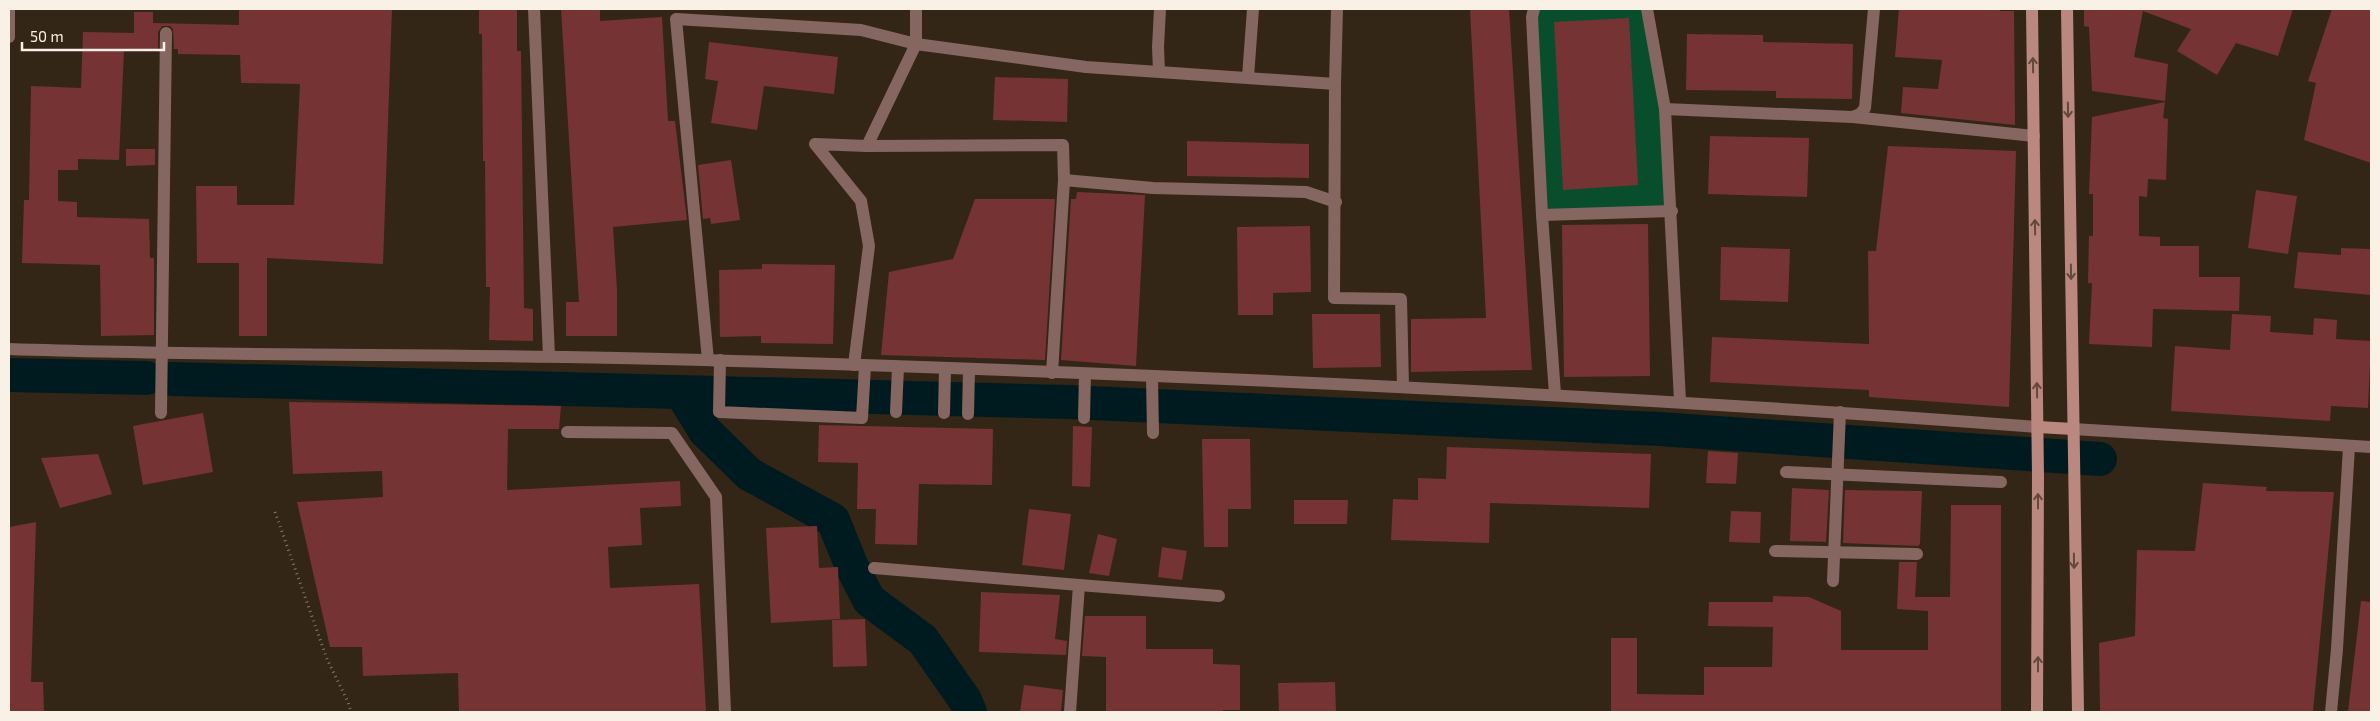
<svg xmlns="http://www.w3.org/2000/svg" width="2380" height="721" font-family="'Exo 2',sans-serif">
  <rect width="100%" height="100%" fill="#342617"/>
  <!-- green -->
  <path fill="#094e2c" d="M1534,9H1647L1672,211L1542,215Z"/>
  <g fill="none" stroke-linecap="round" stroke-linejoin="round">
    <!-- river -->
    <g stroke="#001b1f" stroke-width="34">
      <path d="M9,375L147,378"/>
      <path d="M172,379L1069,402L1659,429L2100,459"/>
      <path d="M681,392L705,431L749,474L833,520L852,567L869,600L923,640L965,700L970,712"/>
    </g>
  </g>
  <!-- building -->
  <g fill="#753334">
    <path d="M239,9H392L383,264L267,258V336H239V263H197L196,186H237V205H294L300,84L241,83L240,55L178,54V49H174L173,29L170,26H162L158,32V49L124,50L119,160L78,159V170H58V201L77,202V217L149,219L150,258H154V335L101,336L100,265L22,263L24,200H29L31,86L81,88L83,32L134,33V12H153V23L239,25Z"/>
    <path d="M479,9H517V51H521L524,308L533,309V341L489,340L490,287H486L485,161H483L482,34H479Z"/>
    <path d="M561,9H600V21L662,17L668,121H675L687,220L613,227L617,290V336H566V302H579Z"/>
    <path d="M1470,9H1509L1532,370L1411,372V319L1486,318Z"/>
    <path d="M1899,9H2000V11H2014L2015,125L1901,113L1903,87L1938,89L1942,60L1895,57Z"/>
    <path d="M2084,9H2293L2278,56L2236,43L2217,75L2177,51L2191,29L2143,11L2134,57L2168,64L2165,101L2092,91L2089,27L2084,26Z"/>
    <path d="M2332,9H2371V163L2304,140L2316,83L2308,81Z"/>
    <path d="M1629,18L1638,185L1563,190L1554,22Z"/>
    <path d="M1687,34L1763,35V42L1853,44L1852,99L1776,98V91L1686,90Z"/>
    <path d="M709,42L838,57L834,94L764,86L757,130L711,123L718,81L705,79Z"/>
    <path d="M995,77L1068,79L1067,122L993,120Z"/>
    <path d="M2165,102L2163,118L2168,119L2166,180L2148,179L2147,197L2139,196V236L2160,237V246H2199V277H2240L2239,311L2153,309L2152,347L2089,344L2092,283H2088L2089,236H2093V194H2089L2092,117Z"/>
    <path d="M1710,136L1809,138L1807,197L1708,194Z"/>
    <path d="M1187,141L1309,144V178L1187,176Z"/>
    <path d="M1888,146L2016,151L2009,407L1869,397V390L1710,382L1712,337L1869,344L1868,251H1876Z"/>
    <path d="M126,149H155V165L126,166Z"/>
    <path d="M731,160L740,220L711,224L710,218L703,219L698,165Z"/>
    <path d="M2256,190L2297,196L2288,254L2248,248Z"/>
    <path d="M1077,192L1145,195L1136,366L1061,360L1071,199H1076Z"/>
    <path d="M975,199H1055L1045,360L881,355L889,272L953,259Z"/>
    <path d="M1648,224L1650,376L1564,377L1562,225Z"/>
    <path d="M1310,226L1311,292L1273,293V315H1238L1237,227Z"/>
    <path d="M1721,247L1790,249L1788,302L1720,300Z"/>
    <path d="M2341,248L2371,249V295L2294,288L2298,252L2341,255Z"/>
    <path d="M762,264L835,265L833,344L761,343V336L720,337L719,270L762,269Z"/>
    <path d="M1312,314H1380L1381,367L1313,368Z"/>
    <path d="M2232,314L2271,316L2270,332L2313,335L2314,318L2337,320L2336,339L2371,341L2368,408L2331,406L2330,421L2171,411L2175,346L2230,350Z"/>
    <path d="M289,402L561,406L559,429H508L507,490L680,481L681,506L640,508L642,545L608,547L610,588L699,584L706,712H459L458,673L363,676L362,647H330L297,502L383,497L382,471L293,474Z"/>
    <path d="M203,413L213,472L143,485L133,426Z"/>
    <path d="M819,425L993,429L992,485L919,484L917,545L875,544L876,509H857L858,463L818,462Z"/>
    <path d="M1073,426L1092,427L1090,487L1072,486Z"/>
    <path d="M1202,439H1250L1251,509H1228V547H1204Z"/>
    <path d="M1447,447L1651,454L1649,508L1490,503L1489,543L1391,540L1393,499L1418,500V478L1446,479Z"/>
    <path d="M1708,451L1738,453L1736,484L1706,483Z"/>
    <path d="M98,454L112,494L60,508L41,458Z"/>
    <path d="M2203,483L2267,487L2266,491L2334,492L2313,712H2100L2099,643L2135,636L2137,550L2195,551Z"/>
    <path d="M1792,488L1829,490L1826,542L1790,541Z"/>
    <path d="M1845,490L1922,491L1920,544L1918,546L1843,543Z"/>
    <path d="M1294,500H1348L1347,524H1294Z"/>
    <path d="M1951,505H2001V712H1611V638H1637V694L1704,695V667H1772L1773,627L1708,626L1709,602H1773V596L1809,597L1841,611V650H1928V611L1897,609L1899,562H1917L1915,597H1950Z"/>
    <path d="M1029,509L1071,514L1064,570L1022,565Z"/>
    <path d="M1731,511L1761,512L1760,543L1729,542Z"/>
    <path d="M36,522L31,682H43L44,712H9V527Z"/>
    <path d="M817,526L819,568L838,567L840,619L771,623L766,528Z"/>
    <path d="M1098,534L1117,539L1109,576L1089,573Z"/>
    <path d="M1162,547L1187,551L1182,580L1158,577Z"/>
    <path d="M981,592L1060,595L1055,639L1067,641L1066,655L979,652Z"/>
    <path d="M2361,601L2371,602V712H2348Z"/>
    <path d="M1085,616H1146V649H1213V664L1240,665V710H1223V712H1106V657L1082,656Z"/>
    <path d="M865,619L867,666L833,667L832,620Z"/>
    <path d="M1335,682L1336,712H1279L1278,683Z"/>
    <path d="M1024,685L1063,690L1061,712H1020Z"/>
  </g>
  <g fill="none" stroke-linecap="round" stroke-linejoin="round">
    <!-- path -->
    <path stroke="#84786b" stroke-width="3" stroke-dasharray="1 4" stroke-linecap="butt" d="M275,512L327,659L348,702L351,712"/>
    <!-- minor -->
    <g stroke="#866660" stroke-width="12">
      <path d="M534,9L549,356"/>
      <path d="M916,9V44L1086,67L1335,84L1334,298L1401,299L1403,387"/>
      <path d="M1534,9L1532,17L1542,215L1555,394"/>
      <path d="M1647,9L1665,109L1680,401"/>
      <path d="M9,37V9"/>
      <path d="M1159,71L1158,47L1160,9"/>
      <path d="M1248,77L1253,9"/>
      <path d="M1335,84L1337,9"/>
      <path d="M1665,109L1852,117L1860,114L1865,108L1874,9"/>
      <path d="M1853,117L2034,136"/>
      <path d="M1542,215L1672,211"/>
      <path d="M708,360L676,19L861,30L916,44L867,146L1063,145L1064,180"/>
      <path d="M720,360L719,412L862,418L865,366"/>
      <path d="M854,365L869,246L861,201L815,144L867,146"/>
      <path d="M1052,373L1064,180L1153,188L1306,192L1336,202"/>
      <path d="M1152,377L1153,433"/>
      <path d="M896,412L898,367"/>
      <path d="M161,413L166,33"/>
      <path d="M944,413L945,369"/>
      <path d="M968,414L969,370"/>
      <path d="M1084,418L1085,374"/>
      <path d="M567,432L672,433L716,497L725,712"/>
      <path d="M1786,472L2001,482"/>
      <path d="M1775,551L1917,554"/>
      <path d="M874,568L1079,585L1070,712"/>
      <path d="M1833,581L1840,412"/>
      <path d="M1079,585L1219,596"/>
      <path d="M2331,712L2337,649L2349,447"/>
    </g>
    <!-- tertiary -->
    <g stroke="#866660" stroke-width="12">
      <path d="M9,349C240,357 471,353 703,360C1148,373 1594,393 2038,427"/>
      <path d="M2073,429L2371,447"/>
    </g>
    <!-- secondary -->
    <g stroke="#ba887f" stroke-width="12">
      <path d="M2032,9L2038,476L2037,712"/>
      <path d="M2067,9L2078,712"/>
      <path d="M2038,427L2073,429"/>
    </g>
  </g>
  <!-- one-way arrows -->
  <defs><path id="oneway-shaft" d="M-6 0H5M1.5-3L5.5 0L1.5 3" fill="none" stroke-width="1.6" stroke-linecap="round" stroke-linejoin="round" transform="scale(1.25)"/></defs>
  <g stroke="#63483b">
    <use href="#oneway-shaft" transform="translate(2033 65) rotate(-91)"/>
    <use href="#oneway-shaft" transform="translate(2068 110) rotate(89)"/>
    <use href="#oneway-shaft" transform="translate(2035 227) rotate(-91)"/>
    <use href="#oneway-shaft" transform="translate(2071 272) rotate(89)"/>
    <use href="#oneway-shaft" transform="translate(2037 390) rotate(-91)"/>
    <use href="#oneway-shaft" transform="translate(2038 501) rotate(-90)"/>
    <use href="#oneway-shaft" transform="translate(2074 561) rotate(89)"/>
    <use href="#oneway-shaft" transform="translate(2038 664) rotate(-90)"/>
  </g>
  <!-- border -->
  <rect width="2380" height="721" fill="none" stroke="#f9f0e6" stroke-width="20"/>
  <!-- scale -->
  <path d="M22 42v8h142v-8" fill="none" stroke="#f9f0e6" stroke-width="2.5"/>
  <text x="30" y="42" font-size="15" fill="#f9f0e6" stroke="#342617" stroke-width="4" paint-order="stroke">50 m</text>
</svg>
